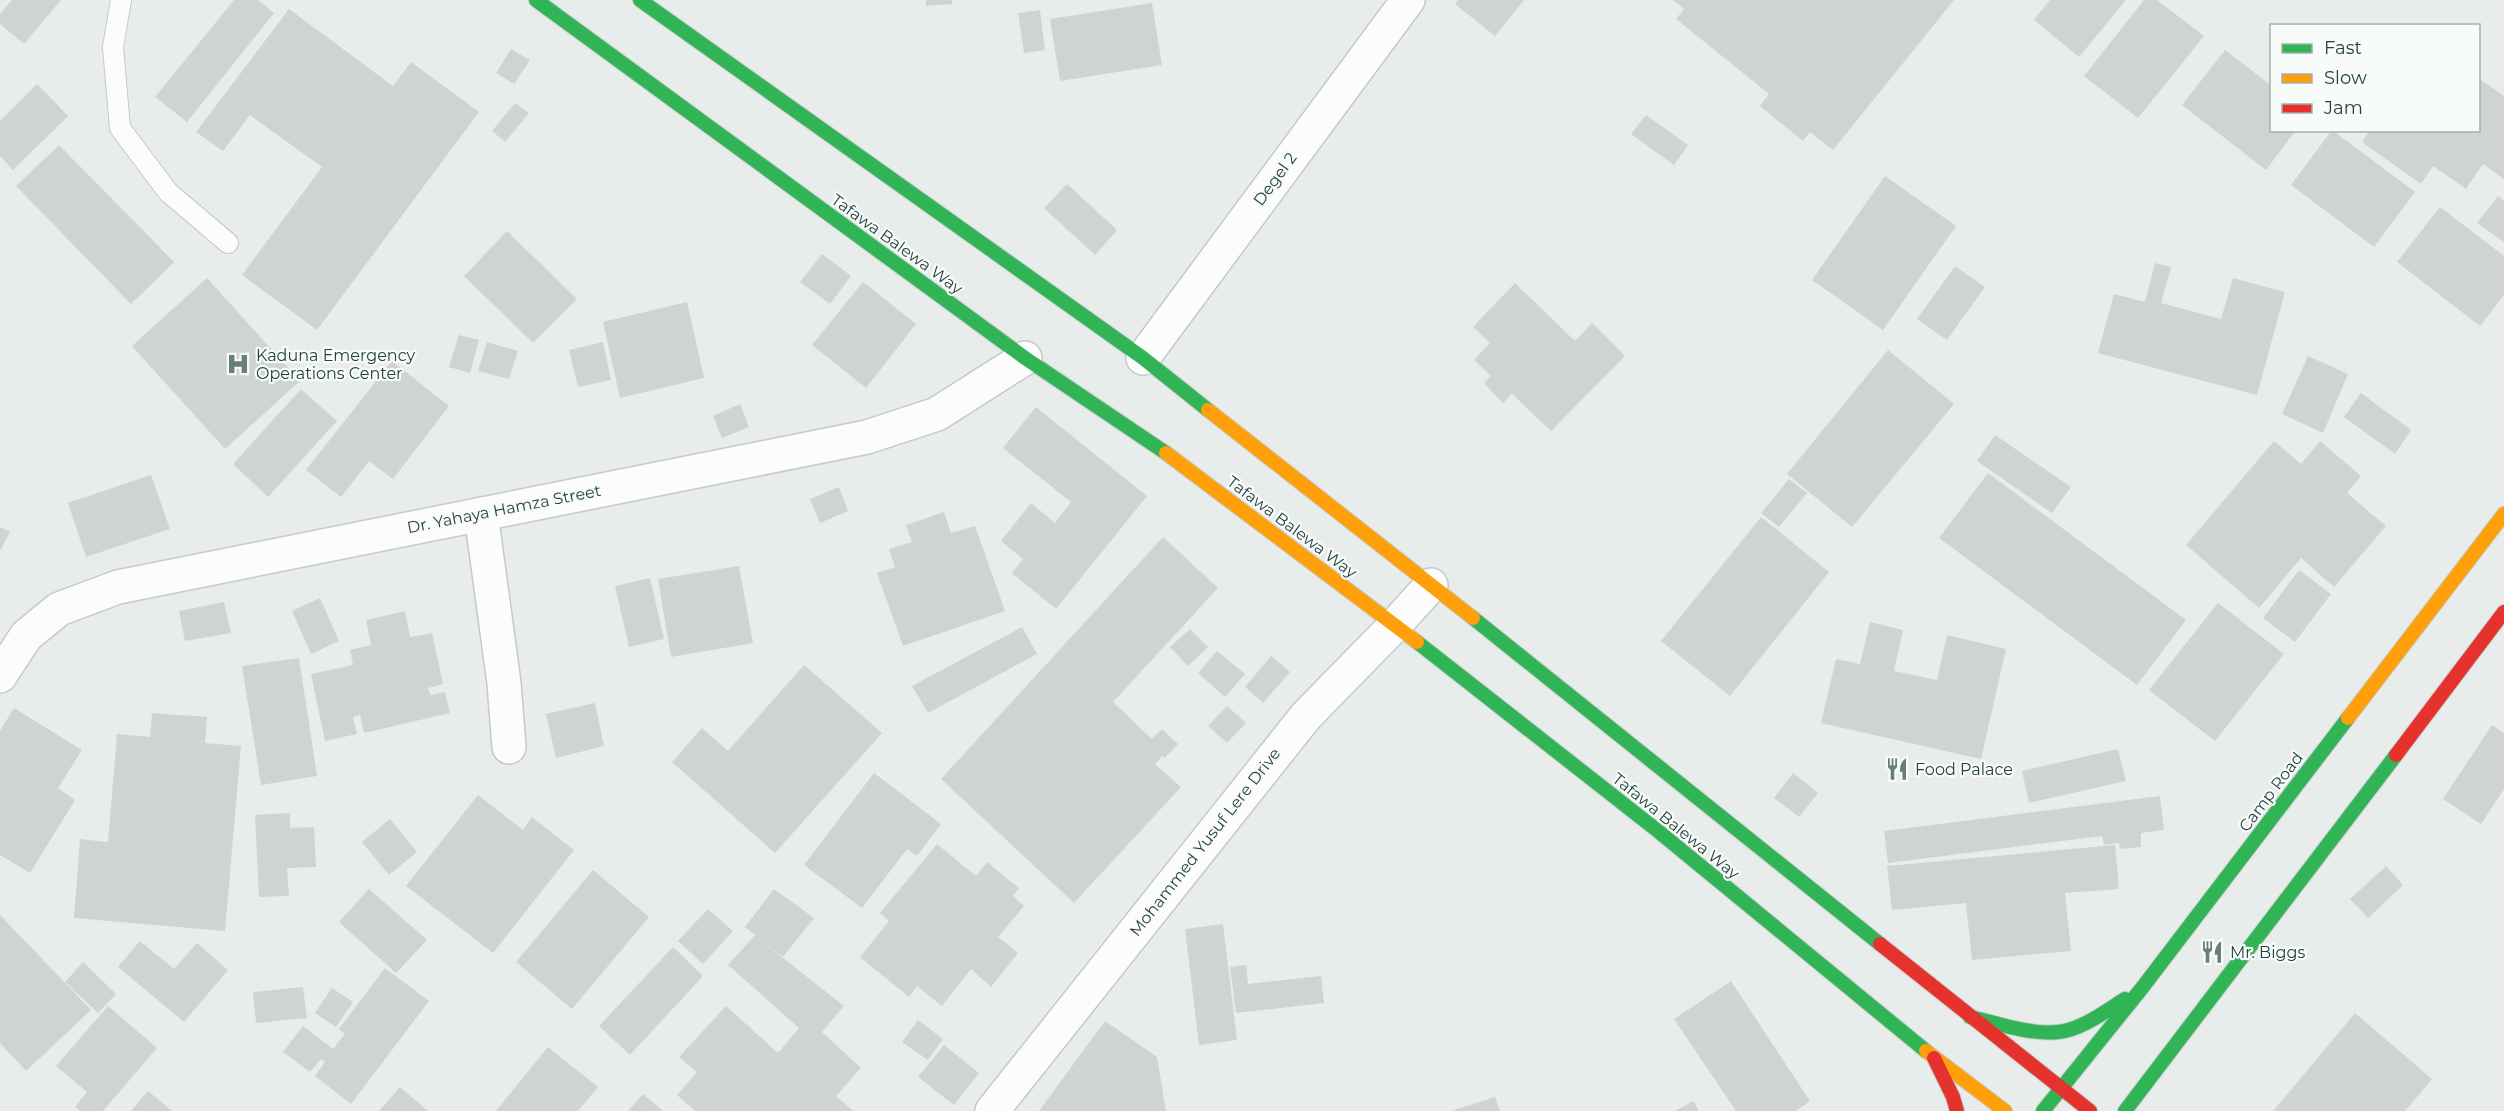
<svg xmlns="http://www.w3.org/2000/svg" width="2504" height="1111" font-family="Montserrat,sans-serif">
  <rect width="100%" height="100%" fill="#e8edeb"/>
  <!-- building -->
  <g fill="#cfd4d2">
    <path d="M12,0H61L24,44L0,24V14Z"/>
    <path d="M234,0H258L274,13L187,122L155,97Z"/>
    <path d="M926,0H952V4L926,6Z"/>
    <path d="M1458,0H1524L1495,36L1455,4Z"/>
    <path d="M1673,0H1954L1833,150L1810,132L1803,141L1760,106L1769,94L1676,19L1684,9Z"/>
    <path d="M2050,0H2126L2079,57L2034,20Z"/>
    <path d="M2144,0H2157L2204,36L2138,118L2084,76Z"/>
    <path d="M1152,3L1162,65L1060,81L1050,19Z"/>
    <path d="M289,9L393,86L411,62L479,112L317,330L242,275L322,167L250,115L223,151L196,132Z"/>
    <path d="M1040,10L1045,50L1024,53L1018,13Z"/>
    <path d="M511,49L530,60L514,84L496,73Z"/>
    <path d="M2225,50L2272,86V130H2296L2266,170L2182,105Z"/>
    <path d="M2478,78L2504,96V179L2483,164L2466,189L2433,166L2421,184L2362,142L2370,130H2478Z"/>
    <path d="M37,84L68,116L13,170L0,156V121Z"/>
    <path d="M515,103L529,113L505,142L492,131Z"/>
    <path d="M1646,115L1688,145L1674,165L1631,134Z"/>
    <path d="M2332,130L2415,192L2374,247L2291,185Z"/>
    <path d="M59,145L174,262L131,304L16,186Z"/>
    <path d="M1885,176L1956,226L1883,330L1812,280Z"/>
    <path d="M1067,184L1117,230L1095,255L1044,208Z"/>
    <path d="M2498,196L2504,201V242L2477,223Z"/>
    <path d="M2440,207L2504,256V295L2480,326L2397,262Z"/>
    <path d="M507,231L577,299L533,343L464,276Z"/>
    <path d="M822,254L851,276L830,304L800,282Z"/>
    <path d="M2155,263L2171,267L2161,303L2221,319L2233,278L2285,292L2257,395L2098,353L2114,294L2145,302Z"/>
    <path d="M1955,266L1985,287L1947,340L1917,319Z"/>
    <path d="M207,278L300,381L225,449L132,346Z"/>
    <path d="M863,282L916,324L866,388L812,345Z"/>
    <path d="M1515,283L1575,341L1592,323L1625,356L1551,431L1512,394L1503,403L1484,383L1491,376L1474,360L1490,343L1473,327Z"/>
    <path d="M687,302L704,378L620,398L603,322Z"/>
    <path d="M459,335L479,340L470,373L449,367Z"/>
    <path d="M487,342L518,351L509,379L478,371Z"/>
    <path d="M603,342L611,380L578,387L569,350Z"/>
    <path d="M1888,350L1954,404L1852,527L1787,474Z"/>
    <path d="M2308,356L2348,374L2323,433L2282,414Z"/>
    <path d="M392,361L449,406L393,479L369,461L341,497L306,470Z"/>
    <path d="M301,389L337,421L268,497L233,464Z"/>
    <path d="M2361,393L2411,430L2395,454L2344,417Z"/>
    <path d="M740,404L749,427L722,438L713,416Z"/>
    <path d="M1036,407L1147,496L1056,609L1012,573L1023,559L1001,541L1031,503L1055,523L1071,502L1003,448Z"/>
    <path d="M1995,435L2071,487L2052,513L1977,461Z"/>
    <path d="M2274,441L2301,464L2320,441L2361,476L2347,493L2386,526L2334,587L2301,558L2259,608L2186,545Z"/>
    <path d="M1988,473L2186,620L2137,685L1939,538Z"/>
    <path d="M151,475L170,529L86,557L68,503Z"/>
    <path d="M1789,479L1807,493L1779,527L1761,513Z"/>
    <path d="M839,487L848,511L820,523L810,499Z"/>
    <path d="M944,512L951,533L975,526L1005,611L903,646L877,573L895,567L889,549L912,542L906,525Z"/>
    <path d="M1761,517L1829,572L1730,696L1661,641Z"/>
    <path d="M0,527L10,532L0,551Z"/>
    <path d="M1163,537L1218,588L1113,702L1152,739L1162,729L1178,744L1165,758L1162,756L1155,764L1181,787L1074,903L941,779Z"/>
    <path d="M739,566L753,643L671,657L658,579Z"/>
    <path d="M2299,570L2331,594L2295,642L2263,618Z"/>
    <path d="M650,578L664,639L629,647L615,586Z"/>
    <path d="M320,598L339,641L311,654L292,611Z"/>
    <path d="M224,602L231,633L185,641L179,611Z"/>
    <path d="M2218,603L2284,654L2215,741L2149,690Z"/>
    <path d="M405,611L410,637L432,633L443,684L428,688L430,695L445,692L450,713L364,733L360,715L353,717L357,734L325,741L311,674L353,665L350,650L371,645L366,620Z"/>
    <path d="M1870,622L1903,630L1894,671L1937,680L1947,635L2006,649L1981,759L1821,723L1836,659L1860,664Z"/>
    <path d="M1022,627L1037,654L928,713L912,686Z"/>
    <path d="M1190,629L1208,647L1188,666L1170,647Z"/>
    <path d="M1217,651L1245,674L1225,697L1198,673Z"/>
    <path d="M1271,656L1290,672L1263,703L1245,687Z"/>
    <path d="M299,658L317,776L261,785L242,666Z"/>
    <path d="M804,665L882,733L775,853L672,762L702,728L728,751Z"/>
    <path d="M595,703L604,746L556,758L546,714Z"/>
    <path d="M1227,706L1246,723L1227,743L1208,726Z"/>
    <path d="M14,708L82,750L58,788L75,800L30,873L0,855V731Z"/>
    <path d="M152,713L207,717L205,743L241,746L225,931L74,918L80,839L108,842L117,734L150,737Z"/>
    <path d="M2492,725L2504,733V789L2481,824L2443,799Z"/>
    <path d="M2118,749L2126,781L2029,803L2022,771Z"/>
    <path d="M874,773L941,824L917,856L907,849L862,908L804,865Z"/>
    <path d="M1793,773L1818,793L1799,817L1774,798Z"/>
    <path d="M478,795L523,830L532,817L574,850L493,953L406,886Z"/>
    <path d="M2160,796L2164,830L2141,833V847L2120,849L2119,843L2104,845L2102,836L1888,863L1884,831Z"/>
    <path d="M290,813V828L314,827L316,867L287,868L289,896L259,897L255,815Z"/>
    <path d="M390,819L417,852L389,875L362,842Z"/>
    <path d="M937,844L976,876L987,862L1019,888L1013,896L1024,906L998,937L1018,953L991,987L971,969L942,1006L917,986L909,997L860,957L889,921L880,913Z"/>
    <path d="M2115,845L2119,889L2065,893L2071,951L1972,960L1966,903L1892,910L1887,866Z"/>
    <path d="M2386,866L2403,885L2368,918L2350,899Z"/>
    <path d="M593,870L649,917L572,1009L516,962Z"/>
    <path d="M369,889L427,940L396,973L339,922Z"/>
    <path d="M774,889L814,918L783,957L764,943L844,1006L822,1032L861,1068L836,1096L853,1111H695L677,1095L697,1072L679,1057L726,1006L778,1053L799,1028L728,965L755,935L745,927Z"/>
    <path d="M708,909L733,931L703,964L678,941Z"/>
    <path d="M0,915L91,1010L26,1071L0,1043Z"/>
    <path d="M1223,924L1237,1040L1199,1045L1185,929Z"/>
    <path d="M140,941L174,969L197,943L228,970L184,1022L118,967Z"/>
    <path d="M673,947L703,976L630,1055L599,1026Z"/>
    <path d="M83,962L116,994L98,1013L65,982Z"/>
    <path d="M1246,965L1248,984L1321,976L1324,1003L1236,1013L1230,967Z"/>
    <path d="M385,968L429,1001L351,1104L315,1076L325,1062L321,1059L310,1072L283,1052L303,1026L333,1049L345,1034L339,1029Z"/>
    <path d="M1731,981L1810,1101L1796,1111H1736L1674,1019Z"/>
    <path d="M303,987L307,1018L256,1023L253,992Z"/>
    <path d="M332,988L353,1002L336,1027L315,1013Z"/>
    <path d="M108,1006L157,1048L103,1111H80L75,1107L87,1092L56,1066Z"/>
    <path d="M2355,1013L2432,1079L2405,1111H2276L2274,1110Z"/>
    <path d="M918,1020L943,1039L928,1060L902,1042Z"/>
    <path d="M1105,1021L1157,1057L1166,1111H1039Z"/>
    <path d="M944,1045L979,1073L954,1105L918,1077Z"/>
    <path d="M548,1047L598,1087L578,1111H496Z"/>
    <path d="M400,1087L428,1111H379Z"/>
    <path d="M148,1091L172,1111H131Z"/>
    <path d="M643,1094L663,1111H628Z"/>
    <path d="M1495,1097L1500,1111H1451Z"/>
    <path d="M1693,1101L1699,1111H1675Z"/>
  </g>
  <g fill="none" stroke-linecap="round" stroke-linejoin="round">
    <!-- lane casing -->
    <g stroke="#c5cac8" stroke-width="22">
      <path id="lane" d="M121,0L113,47L120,128L168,192L228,243"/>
    </g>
    <!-- street casing -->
    <g stroke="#c5cac8" stroke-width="36">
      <g id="street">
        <path d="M1143,358L1408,0"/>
        <path d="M481,514L504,683L509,747"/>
        <path d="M0,676L26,636L59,609L118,587L867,437L937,414L1025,358"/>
        <path d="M992,1111L1306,716L1395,625L1431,585"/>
      </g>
    </g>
    <!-- fast casing -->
    <g stroke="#c3cbc8" stroke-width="16">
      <g id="fast">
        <path d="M536,0L1025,358L1166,453"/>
        <path d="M640,0L1143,358L1208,410"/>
        <path d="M1473,618L1880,944"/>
        <path d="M1417,642L1658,831L1926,1051"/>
        <path d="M1970,1017C1998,1023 2029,1035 2058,1032C2081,1030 2106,1011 2125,999"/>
        <path d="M2043,1111L2142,988L2348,718"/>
        <path d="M2125,1111L2396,755"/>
      </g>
    </g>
    <!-- slow casing -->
    <g stroke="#c3cbc8" stroke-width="16">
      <g id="slow">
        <path d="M1208,410L1473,618"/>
        <path d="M1166,453L1417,642"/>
        <path d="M2348,718L2504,514"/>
        <path d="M1926,1051L2005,1111"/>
      </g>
    </g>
    <!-- jam casing -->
    <g stroke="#c3cbc8" stroke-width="16">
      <g id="jam">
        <path d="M2396,755L2504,612"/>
        <path d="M1880,944L2090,1111"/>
        <path d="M1934,1058L1953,1097L1957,1111"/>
      </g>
    </g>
    <!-- lane -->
    <use href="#lane" stroke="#fcfcfc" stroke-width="20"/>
    <!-- street -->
    <use href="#street" stroke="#fcfcfc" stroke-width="33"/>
    <!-- fast -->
    <use href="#fast" stroke="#30b455" stroke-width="14"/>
    <!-- slow -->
    <use href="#slow" stroke="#ff9f0a" stroke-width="14"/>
    <!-- jam -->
    <use href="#jam" stroke="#e5322d" stroke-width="14"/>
  </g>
  <!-- icons -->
  <defs>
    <g id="hospital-bare" transform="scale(1.8)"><path d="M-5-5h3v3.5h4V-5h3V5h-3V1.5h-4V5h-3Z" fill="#697e78" stroke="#f7fbf9" stroke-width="2.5" paint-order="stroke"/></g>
    <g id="restaurant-bare" transform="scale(1.8)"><path d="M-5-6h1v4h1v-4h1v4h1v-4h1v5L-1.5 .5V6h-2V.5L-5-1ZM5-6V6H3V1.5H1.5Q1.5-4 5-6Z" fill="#697e78" stroke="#f7fbf9" stroke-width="2.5" paint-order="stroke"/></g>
  </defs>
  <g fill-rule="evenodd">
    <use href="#hospital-bare" x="238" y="364"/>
    <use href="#restaurant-bare" x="1897" y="769"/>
    <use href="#restaurant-bare" x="2212" y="952"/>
  </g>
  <g text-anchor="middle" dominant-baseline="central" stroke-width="4.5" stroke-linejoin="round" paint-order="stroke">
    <!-- street labels -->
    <g font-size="16" fill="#24423a" stroke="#f7fbf9">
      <text transform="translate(1275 179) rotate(-54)">Degel 2</text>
      <text transform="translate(897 244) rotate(36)">Tafawa Balewa Way</text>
      <text transform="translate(504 509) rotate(-11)">Dr. Yahaya Hamza Street</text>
      <text transform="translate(1292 527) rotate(37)">Tafawa Balewa Way</text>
      <text transform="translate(2271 792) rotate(-53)">Camp Road</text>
      <text transform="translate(1676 826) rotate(39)">Tafawa Balewa Way</text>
      <text transform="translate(1205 842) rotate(-52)">Mohammed Yusuf Lere Drive</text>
    </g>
    <!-- poi labels -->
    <g font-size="16" fill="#24423a" stroke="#f7fbf9" text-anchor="start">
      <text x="256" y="355">Kaduna Emergency<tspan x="256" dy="18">Operations Center</tspan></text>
      <text x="1915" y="769">Food Palace</text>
      <text x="2230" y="952">Mr. Biggs</text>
    </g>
  </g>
  <!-- legend -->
  <rect x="2270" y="24" width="210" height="108" fill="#f7fbf9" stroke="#a3b1ad" stroke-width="1.5"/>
  <rect x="2282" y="44" width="30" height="9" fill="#30b455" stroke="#a3b1ad" stroke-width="1.5"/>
  <text x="2324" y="54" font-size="18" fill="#24423a">Fast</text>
  <rect x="2282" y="74" width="30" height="9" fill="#ff9f0a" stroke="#a3b1ad" stroke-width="1.5"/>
  <text x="2324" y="84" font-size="18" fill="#24423a">Slow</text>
  <rect x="2282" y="104" width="30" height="9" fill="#e5322d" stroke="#a3b1ad" stroke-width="1.5"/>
  <text x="2324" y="114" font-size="18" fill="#24423a">Jam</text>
</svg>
